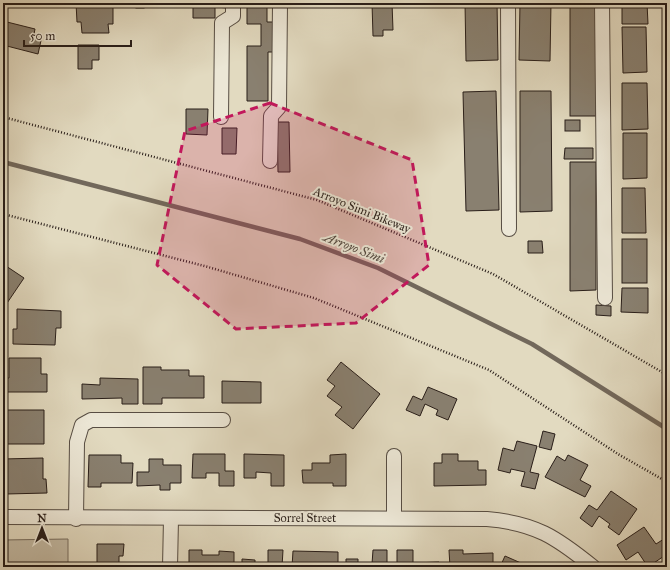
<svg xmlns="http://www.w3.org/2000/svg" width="670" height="570" font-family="'IM FELL Great Primer',serif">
  <rect width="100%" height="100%" fill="#e2dac0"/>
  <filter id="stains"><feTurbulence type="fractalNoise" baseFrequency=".005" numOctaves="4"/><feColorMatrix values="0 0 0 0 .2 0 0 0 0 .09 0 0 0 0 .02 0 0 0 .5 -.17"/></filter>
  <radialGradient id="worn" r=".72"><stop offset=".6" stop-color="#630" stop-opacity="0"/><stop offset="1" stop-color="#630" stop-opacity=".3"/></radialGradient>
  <!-- green -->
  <path fill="#c3baa4" stroke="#766c5e" d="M68,539V567H3V540Z"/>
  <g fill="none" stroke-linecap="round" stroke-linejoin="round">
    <!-- stream -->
    <path stroke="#72685b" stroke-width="4.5" d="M3,162L300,239L378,268L532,344L667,429"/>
  </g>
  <!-- building -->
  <g fill="#898070" stroke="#291e19">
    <path d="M76,3H113V24H108L109,33H82L81,22H77Z"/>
    <rect x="136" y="3" width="8" height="5"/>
    <path d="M193,3H228V8L215,7V18H193Z"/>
    <path d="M247,3H267V22H273V52H268V101H247V46H261V24H247Z"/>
    <path d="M372,3H392L393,30H383V36H373Z"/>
    <path d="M465,3H497L498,60L466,61Z"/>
    <path d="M520,3H551L550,61L519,60Z"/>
    <rect x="570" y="3" width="26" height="113"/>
    <path d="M622,3H647L648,24H622Z"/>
    <path d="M3,21L35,29L34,34L42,36L38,54L3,45Z"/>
    <path d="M622,27H646L647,72L623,73Z"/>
    <path d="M78,45H99V60H92V69H78Z"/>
    <path d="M622,83H647L648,129L622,130Z"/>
    <path d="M496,91L499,210L466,211L463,92Z"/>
    <path d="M520,91H551L552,211L520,212Z"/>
    <path d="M186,109H208L207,135L186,134Z"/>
    <rect x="565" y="120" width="15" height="11"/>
    <path d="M277,122H289L290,172H278Z"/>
    <path d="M222,128H237L236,154H222Z"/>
    <path d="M623,133H647V178L623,179Z"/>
    <path d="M565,148H593V159H564Z"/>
    <path d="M570,162H596V290L570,291Z"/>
    <path d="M622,188H645L646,233H622Z"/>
    <rect x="622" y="239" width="25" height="44"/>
    <path d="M528,241H542L543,253H528Z"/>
    <path d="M3,264L24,278L3,309Z"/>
    <path d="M622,288H648V313L621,312Z"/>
    <path d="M596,305L611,306V316L596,315Z"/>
    <path d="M17,309L61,311V328H56L55,345L13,344V329H17Z"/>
    <path d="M9,358H41V374H47V392H5V378H9Z"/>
    <path d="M341,362L380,394L353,429L335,415L342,407L327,396L335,386L327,380Z"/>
    <path d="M143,367H161V370H189V376H204V398H162V404H143Z"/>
    <path d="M100,378L138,379V404H122V398L82,399V384L100,385Z"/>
    <path d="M222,381L261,382V403H222Z"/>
    <path d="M428,387L457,399L448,420L436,415L438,410L425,404L420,416L406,410L413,396L422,400Z"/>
    <path d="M3,410H44V444H5Z"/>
    <path d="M543,431L555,434L551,450L539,447Z"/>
    <path d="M517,441L537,446L530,472L539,474L535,489L521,486L525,472L511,469L510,473L498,470L503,448L514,451Z"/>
    <path d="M193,454H225V471H234V486H219V473H206V478H192Z"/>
    <path d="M244,454L284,455V486H271V473L256,472V478H244Z"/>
    <path d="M346,454V486H333V483H303L302,470H312V463H330V455Z"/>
    <path d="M442,454H458V461H478V470H486V485L434,486V463H442Z"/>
    <path d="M89,455H121V463H133L132,483H101V487H88Z"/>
    <path d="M568,455L588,465L580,480L591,486L585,497L545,477L557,456L565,461Z"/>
    <path d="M43,458V479H46L47,493L6,494V476H3V459Z"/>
    <path d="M149,459H163V465H181V483H170V490H160V485L137,486V472H149Z"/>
    <path d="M611,491L637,509L619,535L608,527L610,524L599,516L592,527L580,518L589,505L597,510Z"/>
    <path d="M644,527L656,544L667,537V554L648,567L638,552L626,560L617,545Z"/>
    <path d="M97,544H124L123,556H119V567H97Z"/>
    <path d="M189,550H202V555H219V551L234,552V567H189Z"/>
    <path d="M268,550H283L282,567H242V559L255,560V564H268Z"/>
    <path d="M373,550H387V566L346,567V559H358V564H372Z"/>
    <path d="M397,550H413V563L439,562V567H408V565H397Z"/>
    <path d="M449,550H463V554L493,553V567H450Z"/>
    <path d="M293,551L338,552V567H292Z"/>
    <path d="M505,556L530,567H500Z"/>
  </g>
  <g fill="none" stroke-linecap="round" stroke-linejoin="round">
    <!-- minor casing -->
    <g stroke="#574d43" stroke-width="16">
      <g id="minor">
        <path d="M508,3L509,229"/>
        <path d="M602,3L605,298"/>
        <path d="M221,117L222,23L233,16V3"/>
        <path d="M270,161L271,116L279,107L280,3"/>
        <path d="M3,517L487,519C535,523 556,537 593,567"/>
        <path d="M394,518V456"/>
        <path d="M76,519L77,442L82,425L91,420H223"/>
        <path d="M170,567L171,519"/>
      </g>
    </g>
    <!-- path -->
    <g stroke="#291e19" stroke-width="2.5" stroke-dasharray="1 2" stroke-linecap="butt">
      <path d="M3,117L317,200L493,274L667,375"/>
      <path d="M3,214L208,267L314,298L489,370L618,454L667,482"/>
    </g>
    <!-- minor -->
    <use href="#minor" stroke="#ece7d6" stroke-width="14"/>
  </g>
  <!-- marked area -->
  <path fill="#c2185b" fill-opacity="0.2" stroke="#c2185b" stroke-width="3" stroke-dasharray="8 5" stroke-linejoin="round" d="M270,103L412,160L429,265L356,323L236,329L157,265L185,131Z"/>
  <g text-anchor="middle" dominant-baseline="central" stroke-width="4" stroke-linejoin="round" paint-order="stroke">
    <!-- street labels -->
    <g font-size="12" fill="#291e19" stroke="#ece7d6">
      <text transform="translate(362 210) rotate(22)">Arroyo Simi Bikeway</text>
      <text x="305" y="518">Sorrel Street</text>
    </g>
    <!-- water labels -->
    <g font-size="13" font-style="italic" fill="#544940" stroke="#ece7d6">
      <text transform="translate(354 248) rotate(21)">Arroyo Simi</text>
    </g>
  </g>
  <!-- margin -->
  <rect width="670" height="570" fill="none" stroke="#e2dac0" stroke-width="16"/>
  <rect x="4" y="4" width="662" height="562" fill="none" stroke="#291e19" stroke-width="2"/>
  <rect x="8" y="8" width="654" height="554" fill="none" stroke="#291e19"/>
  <!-- north arrow -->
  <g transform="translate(42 528)" stroke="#ece7d6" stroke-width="3" paint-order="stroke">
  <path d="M0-3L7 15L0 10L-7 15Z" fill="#291e19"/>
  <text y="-6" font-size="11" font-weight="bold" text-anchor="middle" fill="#291e19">N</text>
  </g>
  <!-- scale -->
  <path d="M24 40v6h107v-6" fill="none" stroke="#291e19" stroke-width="2"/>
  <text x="30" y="40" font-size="12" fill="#291e19" stroke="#ece7d6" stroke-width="3" paint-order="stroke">50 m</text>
  <rect width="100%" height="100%" filter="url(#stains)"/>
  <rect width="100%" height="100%" fill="url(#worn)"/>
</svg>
